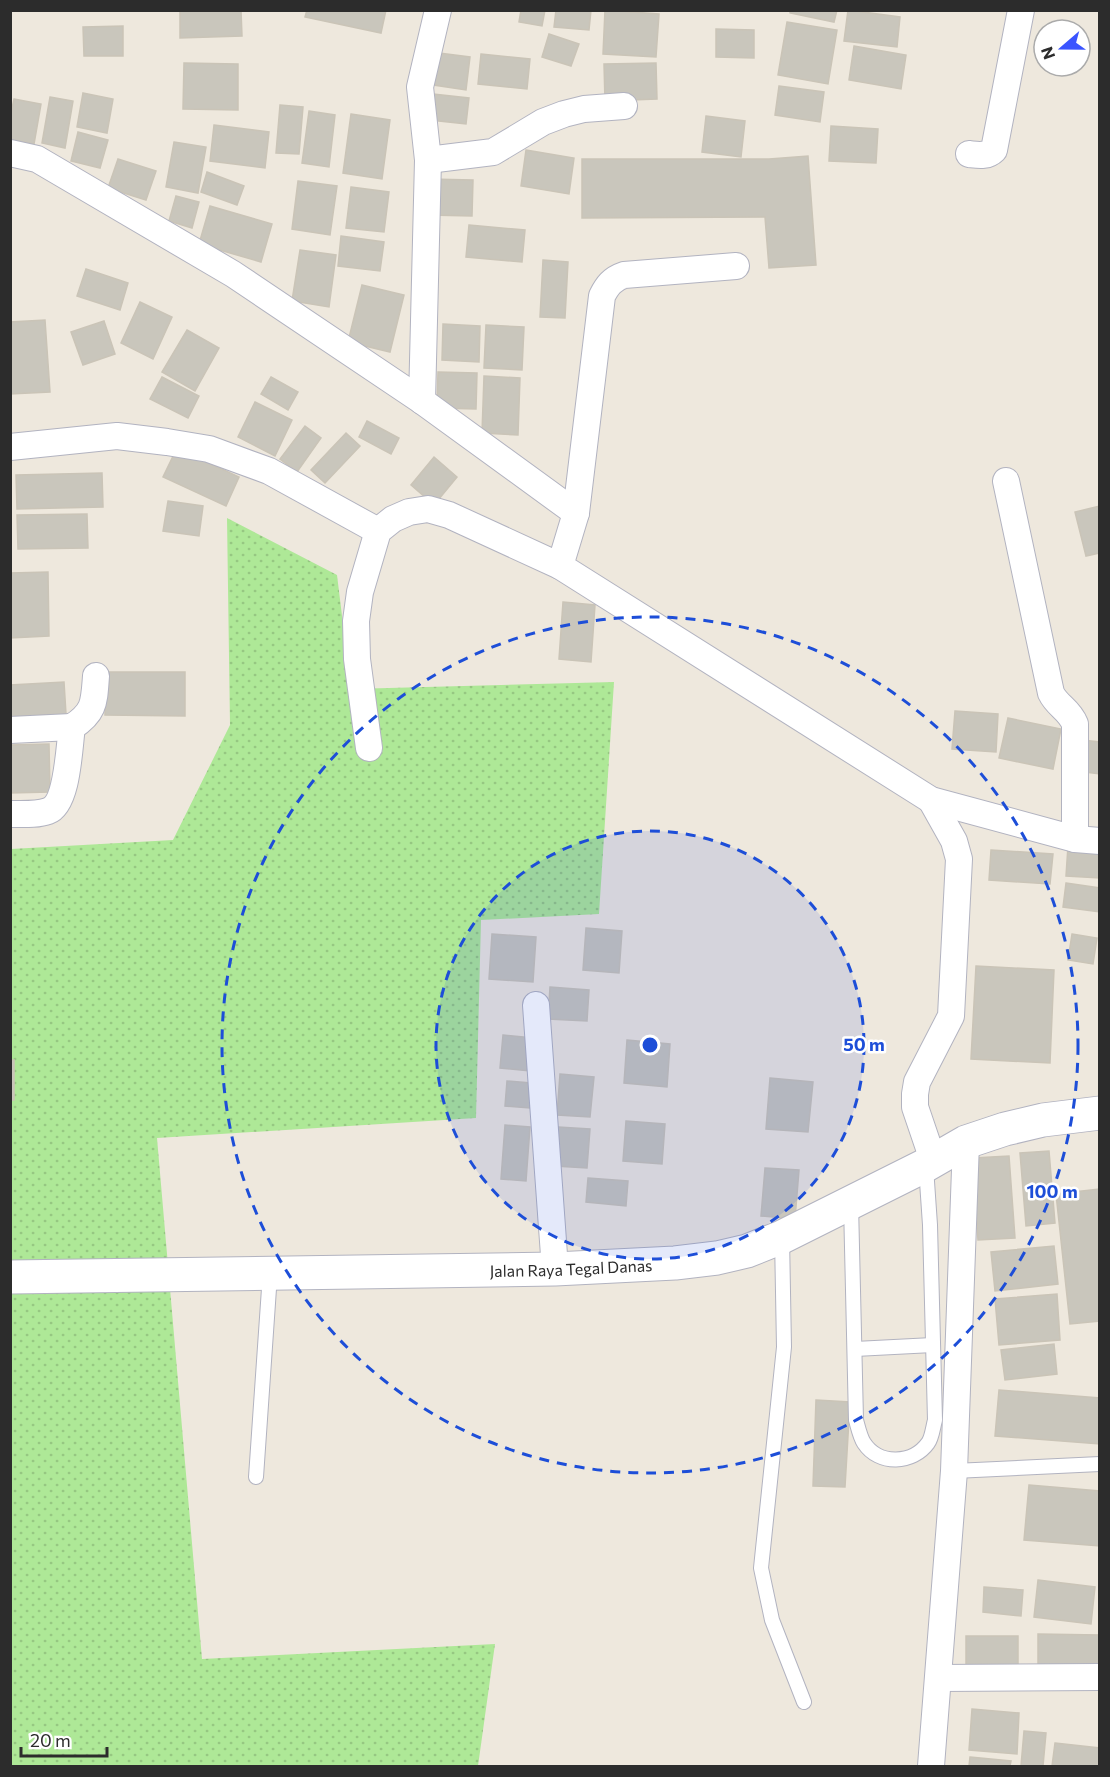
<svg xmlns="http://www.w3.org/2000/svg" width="1110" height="1777" font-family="Commissioner,sans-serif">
  <defs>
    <pattern id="grass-dots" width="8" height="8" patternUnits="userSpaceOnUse" patternTransform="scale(1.5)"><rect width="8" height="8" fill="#aee897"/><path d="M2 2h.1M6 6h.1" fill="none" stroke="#96c782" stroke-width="1.8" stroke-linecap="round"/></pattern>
  </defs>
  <rect width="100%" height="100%" fill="#eee8dd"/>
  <!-- grass -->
  <path fill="url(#grass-dots)" d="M227,518L337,575L351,689L614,682L599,914L481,920L476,1118L157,1138L202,1659L495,1644L478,1766H11V849L173,840L230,725Z"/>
  <!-- building -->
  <g fill="#c9c6bc" stroke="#cac4b7" stroke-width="1.5">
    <path d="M180,10H241L242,36L180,38Z"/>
    <path d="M307,10H386L381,33L305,17Z"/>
    <path d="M521,10H545L542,26L519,22Z"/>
    <path d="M556,10H591L589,30L554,27Z"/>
    <path d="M605,10L659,14L656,57L603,54Z"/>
    <path d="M790,10H837L834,22L790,13Z"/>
    <path d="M848,10L900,17L897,47L844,41Z"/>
    <path d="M787,22L837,30L828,84L778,75Z"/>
    <path d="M123,26V56H84L83,27Z"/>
    <path d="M716,29L754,30V58L716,57Z"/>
    <path d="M549,34L579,44L571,66L542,57Z"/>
    <path d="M854,46L906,55L901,89L849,80Z"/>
    <path d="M431,52L470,57L466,90L427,84Z"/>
    <path d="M481,54L530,59L527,89L478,84Z"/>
    <path d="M184,63L238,64V110L183,109Z"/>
    <path d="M656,63L657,99L605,101L604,64Z"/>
    <path d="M779,86L824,92L820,122L775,115Z"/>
    <path d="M83,93L113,99L107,133L77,127Z"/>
    <path d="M433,94L469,98L466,124L430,120Z"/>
    <path d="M50,97L73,101L65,148L42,143Z"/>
    <path d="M14,99L41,104L34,144L10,139V117Z"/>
    <path d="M280,105L303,107L299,154L276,153Z"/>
    <path d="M309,111L335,115L329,167L302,163Z"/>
    <path d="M351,114L390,120L382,179L343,173Z"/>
    <path d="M706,116L745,121L741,157L702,152Z"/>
    <path d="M214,125L269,132L265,168L210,161Z"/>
    <path d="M831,126L878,129L876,163L829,161Z"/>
    <path d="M78,132L108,140L100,168L71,161Z"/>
    <path d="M174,142L206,147L198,193L166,187Z"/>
    <path d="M526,150L574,158L569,194L521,186Z"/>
    <path d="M808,156L816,265L769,268L765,217L582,218V159H769Z"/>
    <path d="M118,159L156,171L146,200L108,188Z"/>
    <path d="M207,172L244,186L237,205L201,192Z"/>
    <path d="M429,179L473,180L472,216L428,215Z"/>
    <path d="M298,181L337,186L330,235L292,229Z"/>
    <path d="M351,187L389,192L384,232L346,228Z"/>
    <path d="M176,196L199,202L192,228L169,221Z"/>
    <path d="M210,206L272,224L261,262L199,244Z"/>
    <path d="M469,225L525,230L522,262L466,257Z"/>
    <path d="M341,236L384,242L380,271L338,266Z"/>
    <path d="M300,250L336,255L329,307L292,301Z"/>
    <path d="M543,260L568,262L565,318L540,317Z"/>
    <path d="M86,269L128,283L120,310L77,296Z"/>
    <path d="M362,285L404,295L390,352L348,342Z"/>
    <path d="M140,302L172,317L153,359L121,343Z"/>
    <path d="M45,320L50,392L10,394V322Z"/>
    <path d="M104,321L115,354L83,365L71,332Z"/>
    <path d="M443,324L480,326L479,362L442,360Z"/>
    <path d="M486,325L524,327L522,370L484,368Z"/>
    <path d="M187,330L219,348L195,391L162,372Z"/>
    <path d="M438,372L477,373L476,409L437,408Z"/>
    <path d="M484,376L520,378L518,435L482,433Z"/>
    <path d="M162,377L199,396L188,418L150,399Z"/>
    <path d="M271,377L298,392L288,410L261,394Z"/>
    <path d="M255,402L292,420L275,456L238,437Z"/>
    <path d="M367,421L399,438L391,454L359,437Z"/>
    <path d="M305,426L321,438L297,472L280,459Z"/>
    <path d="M346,433L360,446L325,483L311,470Z"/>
    <path d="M177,448L239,477L226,506L163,477Z"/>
    <path d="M434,457L457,477L434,505L411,485Z"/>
    <path d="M102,473L103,507L17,509L16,475Z"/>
    <path d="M168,501L203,506L199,536L163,531Z"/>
    <path d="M1100,506V553L1086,556L1075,512Z"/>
    <path d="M87,514L88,548L18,549L17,515Z"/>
    <path d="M48,572L49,636L10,638V573Z"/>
    <path d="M563,602L595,605L591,662L559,659Z"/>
    <path d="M106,672H185V716L105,715Z"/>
    <path d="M64,682L66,714L10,717V685Z"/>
    <path d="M955,711L998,714L996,752L952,749Z"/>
    <path d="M1008,718L1061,729L1053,769L999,758Z"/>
    <path d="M1082,740L1100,742V774L1077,771Z"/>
    <path d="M49,744L50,792L10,793V745Z"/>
    <path d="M1068,846L1100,848V878L1066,876Z"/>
    <path d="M991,850L1053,854L1050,884L989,880Z"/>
    <path d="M1066,883L1100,888V912L1063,907Z"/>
    <path d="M586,928L622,931L619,973L583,970Z"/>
    <path d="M492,934L536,937L533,982L489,979Z"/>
    <path d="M1072,934L1097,938L1093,964L1068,960Z"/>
    <path d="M976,966L1054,970L1050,1063L971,1059Z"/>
    <path d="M550,987L589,990L587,1021L548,1019Z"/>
    <path d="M503,1035L533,1038L530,1071L500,1068Z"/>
    <path d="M627,1040L670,1044L667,1087L624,1083Z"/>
    <rect x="10" y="1060" width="4" height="40"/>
    <path d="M560,1074L594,1077L590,1117L557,1115Z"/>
    <path d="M770,1078L813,1082L808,1132L766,1129Z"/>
    <path d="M507,1081L531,1083L530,1108L505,1106Z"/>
    <path d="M626,1121L665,1124L662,1164L623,1161Z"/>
    <path d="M505,1125L530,1127L526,1181L501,1179Z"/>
    <path d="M558,1127L590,1129L587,1168L555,1166Z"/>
    <path d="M1049,1151L1055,1223L1026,1226L1020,1153Z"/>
    <path d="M1009,1156L1015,1238L978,1240L973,1158Z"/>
    <path d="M765,1168L799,1170L795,1219L761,1216Z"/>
    <path d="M588,1178L628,1181L626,1206L586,1202Z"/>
    <path d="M1099,1189L1100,1321L1070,1324L1056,1194Z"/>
    <path d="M1054,1246L1058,1284L995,1291L991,1252Z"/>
    <path d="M1057,1294L1060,1340L999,1345L995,1299Z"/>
    <path d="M1054,1344L1057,1374L1005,1380L1001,1350Z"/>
    <path d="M999,1390L1100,1398V1444L995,1436Z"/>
    <path d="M816,1400L850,1402L845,1487L813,1486Z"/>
    <path d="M1029,1485L1100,1491V1546L1024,1540Z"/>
    <path d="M1038,1580L1095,1587L1091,1624L1034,1617Z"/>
    <path d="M984,1587L1023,1590L1021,1616L983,1612Z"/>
    <path d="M1038,1634L1100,1635V1667H1038Z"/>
    <rect x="966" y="1636" width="52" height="29"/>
    <path d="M972,1709L1019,1713L1017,1754L969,1750Z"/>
    <path d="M1024,1731L1046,1733L1043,1766H1021Z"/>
    <path d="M1055,1743L1100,1748V1766H1052Z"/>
    <path d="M970,1757L1011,1761L1010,1766H969Z"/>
  </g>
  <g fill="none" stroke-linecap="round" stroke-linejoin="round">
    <!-- lane casing -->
    <g stroke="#b2b3c0" stroke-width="16">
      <g id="lane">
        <path d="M851,1204L856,1420C858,1427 860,1437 864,1443C879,1466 913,1464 928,1443C932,1438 933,1427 935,1420L930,1225L926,1167"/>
        <path d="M782,1237L784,1347L761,1568L772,1620L804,1702"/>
        <path d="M855,1349L933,1345"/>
        <path d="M954,1471L1100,1464"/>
        <path d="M256,1477L270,1274"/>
      </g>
    </g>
    <!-- street casing -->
    <g stroke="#b2b3c0" stroke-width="28">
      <g id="street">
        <path d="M10,153L37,159L233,274L422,401L576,513L560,566L931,800L1075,839L1100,841"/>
        <path d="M969,154C978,155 987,157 994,150L1021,10"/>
        <path d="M428,160L493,152L543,122L564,114L584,109L624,106"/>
        <path d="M422,401L428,160L420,87L438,10"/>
        <path d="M10,447L117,436L167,442L209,449L269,471L378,531"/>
        <path d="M1006,481L1051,693C1057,706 1069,709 1075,724V839"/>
        <path d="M576,513L602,296C607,286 612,279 624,275L736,266"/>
        <path d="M10,730L72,727"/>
        <path d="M369,748L357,659L356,621L360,592L378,531L393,519L409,512L428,509L449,515L560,566"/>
        <path d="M931,800L954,841L959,859L951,1016L917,1082L915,1094V1107L933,1160"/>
        <path d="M10,814C23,814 37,815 48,811C68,804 69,746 72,727C95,712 94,702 96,676"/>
        <path d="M536,1005L555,1269"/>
        <path d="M939,1678L1100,1677"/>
        <path d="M931,1766L954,1471L966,1142"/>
      </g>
    </g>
    <!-- secondary casing -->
    <g stroke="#b2b3c0" stroke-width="35">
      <g id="secondary">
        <path id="s1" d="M10,1277L555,1269L675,1263L717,1258L747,1251L782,1237L926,1165L966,1142L1005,1129L1043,1120L1100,1113"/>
      </g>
    </g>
    <!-- lane -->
    <use href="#lane" stroke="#fff" stroke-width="14"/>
    <!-- street -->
    <use href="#street" stroke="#fff" stroke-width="26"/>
    <!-- secondary -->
    <use href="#secondary" stroke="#fff" stroke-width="33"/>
  </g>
  <!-- distance rings -->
  <circle cx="650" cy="1045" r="214" fill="#1d4ed8" fill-opacity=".12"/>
  <g fill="none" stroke="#1d4ed8" stroke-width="3" stroke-dasharray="10 8">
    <circle cx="650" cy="1045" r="214"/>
    <circle cx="650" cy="1045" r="428"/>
  </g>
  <g text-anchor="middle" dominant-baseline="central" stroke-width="5" stroke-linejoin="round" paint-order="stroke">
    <!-- street labels -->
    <g font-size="16" fill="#2c2c2c" stroke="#fff">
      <text stroke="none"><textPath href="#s1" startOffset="561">Jalan Raya Tegal Danas</textPath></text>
    </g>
  </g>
  <circle cx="650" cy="1045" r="9" fill="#1d4ed8" stroke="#fff" stroke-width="3"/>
  <g font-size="18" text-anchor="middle" font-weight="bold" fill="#1d4ed8" stroke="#fff" stroke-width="5" stroke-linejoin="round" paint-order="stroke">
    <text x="864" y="1051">50 m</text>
    <text x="1052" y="1198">100 m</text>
  </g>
  <!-- border -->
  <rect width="1110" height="1777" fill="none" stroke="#2c2c2c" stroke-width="24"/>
  <!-- north arrow -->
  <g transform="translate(1062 48) rotate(250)"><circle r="28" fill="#ffffff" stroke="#ababab" stroke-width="1.5"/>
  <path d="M0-4.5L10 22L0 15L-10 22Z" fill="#3a54ff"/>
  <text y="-9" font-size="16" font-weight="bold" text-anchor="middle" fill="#2c2c2c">N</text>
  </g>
  <!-- scale -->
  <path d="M21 1747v9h86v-9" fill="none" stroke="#2c2c2c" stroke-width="3"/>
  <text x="30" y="1747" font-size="18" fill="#2c2c2c" stroke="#ffffff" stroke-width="4.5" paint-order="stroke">20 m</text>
</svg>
